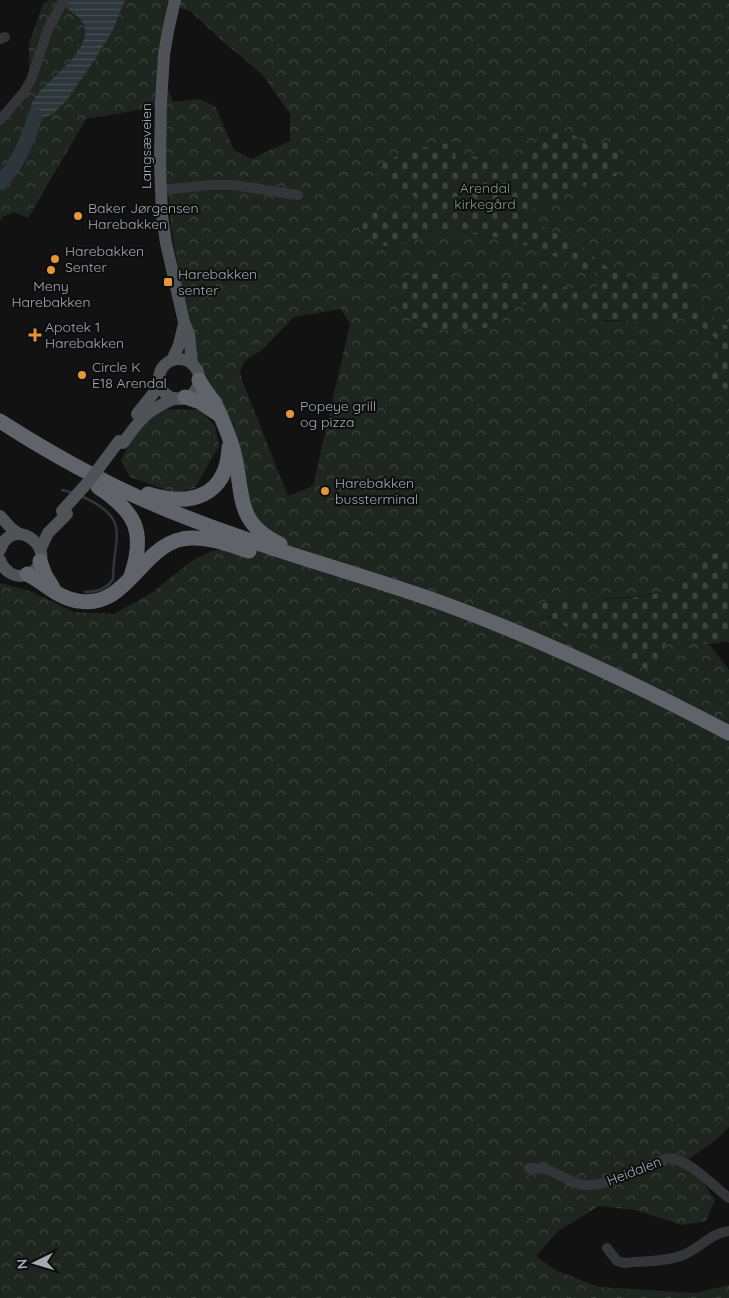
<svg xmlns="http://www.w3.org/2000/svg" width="729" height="1298" font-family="Quicksand,sans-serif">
  <defs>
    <pattern id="forest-crowns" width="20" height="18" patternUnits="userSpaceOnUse" patternTransform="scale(1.25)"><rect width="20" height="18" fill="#1f261f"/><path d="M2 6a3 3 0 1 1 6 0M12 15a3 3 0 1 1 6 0" fill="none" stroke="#3d433d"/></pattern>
    <pattern id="cemetery-stones" width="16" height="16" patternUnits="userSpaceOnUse" patternTransform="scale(1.25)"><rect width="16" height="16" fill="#1f261f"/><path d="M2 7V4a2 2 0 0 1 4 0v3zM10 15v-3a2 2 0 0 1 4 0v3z" fill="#3d433d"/></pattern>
    <pattern id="water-rules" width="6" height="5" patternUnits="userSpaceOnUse" patternTransform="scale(1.25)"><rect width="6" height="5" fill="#2c363b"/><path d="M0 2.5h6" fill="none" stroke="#485055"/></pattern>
  </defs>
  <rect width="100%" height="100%" fill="#121213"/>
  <!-- forest -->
  <g fill="url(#forest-crowns)" fill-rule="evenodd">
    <path d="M49,0H66L67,8C74,14 82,19 84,29C90,51 48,85 33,99L67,100L94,61L113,30L125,0H729V326C718,324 713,317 706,310C701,305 693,302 688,299L691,285L689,275L645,281L635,285L596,259L582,246L543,227L522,211L540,199H558L581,186L597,180L600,143L586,145L571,133L537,144L530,158L521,162L471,156L456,160L453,142L400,186L417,198L412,209L387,210L412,242L427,232L445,230L502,238L519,243L564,260L575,267L595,273L602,284L591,290L517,282L475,284L437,274L419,272L486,328L507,310L528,303L544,307L563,309L575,312L581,318L607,322L626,320L660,324L683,318L695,321L716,339L719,346L718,355L711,384L724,388L729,391V550L710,555L694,567L683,579L664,591L641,596L600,599L546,616L570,629L612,645L636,666L648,670L658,667L667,639C681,638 695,643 709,644L729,670V1127L718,1138L688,1160L715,1200L706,1221L682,1225L635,1210L599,1206L558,1231L536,1256L555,1270L599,1287L695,1293L729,1285V1298H0V583L30,591L74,612L114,614L153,592L190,562L211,551L259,546L246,503L234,425L210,392L193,355L171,227L161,106L86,119L28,218L14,212L2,217L0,221V119L29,84V43L43,4ZM172,6L190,11L226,44L262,74L290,114V141L251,159L234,150L215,106L199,99L173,102L165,82ZM341,309L350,324L313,486L288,496L242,380L240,371L245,361L263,349L294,317Z"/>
    <path d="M160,409L200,410L215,426L219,446L195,488L175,493L130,477L121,461L132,438Z"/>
  </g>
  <!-- cemetery -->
  <g fill="url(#cemetery-stones)">
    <path d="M555,133H571L587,145L600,143H617L621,156L617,175L581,186L558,199H540L538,208L523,211L543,227L582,246L596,259L634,285L669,271L682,270L689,275L691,285L688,299C693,302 701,305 706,310C713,317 718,324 729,326V391L724,388L710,384L719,346L716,339L695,321L683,318L660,324L626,320L592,321L581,318L575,312L563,309L544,307L528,303L507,310L486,328L452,331L420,327L403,310L398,279L419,272L437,274L475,284L517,282L591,290L602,284L595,273L575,267L564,260L519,243L502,238L445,230L427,232L412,242L385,246L369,240L362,232L365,210L412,209L417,198L387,178L380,165L410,150L454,142L456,160L471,156L521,162L530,158L537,145Z"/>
    <path d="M729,550V643L726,641C720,642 714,644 709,644C694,645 681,638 667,639L658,667L648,670L636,666L612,645L570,629L539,611L541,602L551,599C580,599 640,602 665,590C683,581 693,563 710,555C716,553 723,552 729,550Z"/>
  </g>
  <!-- water -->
  <path fill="url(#water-rules)" d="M66,0H125L113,30L94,61L67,100L54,113L44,118L32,116C31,110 30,107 33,101C41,82 104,47 79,18C76,15 71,12 67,8Z"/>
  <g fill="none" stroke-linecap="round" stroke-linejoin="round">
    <!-- stream -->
    <g stroke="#2c363b" stroke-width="2.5">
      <path d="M62,490L74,493"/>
      <path d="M81,496C133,519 113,536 113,579C107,589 96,592 85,592"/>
    </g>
    <!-- river -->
    <path stroke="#2c363b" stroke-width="15" d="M0,183C18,164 28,141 35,116"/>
    <!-- minor -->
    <g stroke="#333538" stroke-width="10">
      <path d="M0,39L5,37"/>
      <path d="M0,120L24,92L31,80L48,29L64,0"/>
      <path d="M161,190L210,185H233L298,195"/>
      <path d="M529,1168C553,1167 558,1177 579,1184C602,1191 646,1166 668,1158C689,1159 712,1185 729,1198"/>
      <path d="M607,1248L617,1261L624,1263C643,1261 665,1262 683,1255C700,1249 710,1233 729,1231"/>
    </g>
    <!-- major -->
    <g stroke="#4f5257" stroke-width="12">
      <path d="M175,0L168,31L164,55L161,102L160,162L162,215L166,243L184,322L189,334L192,364"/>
      <circle cx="179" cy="379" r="20"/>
      <path d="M172,360L179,345L184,324"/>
      <path d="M137,414L160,385"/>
      <path d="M123,443C141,418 147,410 176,398"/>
      <path d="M0,516L12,529L19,534"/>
      <path d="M0,550C13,511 63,553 31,573C25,576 18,577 12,574C6,571 2,566 0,560"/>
      <path d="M40,550L48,533L67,514"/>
    </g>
    <!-- highway -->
    <g stroke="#606369" stroke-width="15">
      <path d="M199,380C203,388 209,395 214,402C220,413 231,440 234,453C244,492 234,523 280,544"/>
      <path d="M185,397L200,402L218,414"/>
      <path d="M0,421C59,459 122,493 188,518C271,551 358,573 442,603C541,639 636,684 729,733"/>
      <path d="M98,487C136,512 146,532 131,576"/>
      <path d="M148,494C190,507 227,497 229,447"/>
      <path d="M40,561L45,575L53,588"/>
      <path d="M27,574C45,583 58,598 78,601C126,610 140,548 182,539C205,535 228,544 249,551"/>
    </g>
    <!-- major-bridge -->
    <path stroke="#4f5257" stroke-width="12" d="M62,511L90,480L119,441"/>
  </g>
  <!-- markers -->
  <g fill="#e59738" stroke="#0d0d0e" stroke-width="2">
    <circle cx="78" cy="216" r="5"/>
    <circle cx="55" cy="259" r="5"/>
    <circle cx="51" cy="270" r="5"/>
    <rect x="163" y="277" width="10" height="10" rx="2.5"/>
    <path d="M32.5 327.5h5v5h5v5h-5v5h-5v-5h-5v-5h5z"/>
    <circle cx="82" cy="375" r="5"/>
    <circle cx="290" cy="414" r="5"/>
    <circle cx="325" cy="491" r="5"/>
  </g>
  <g text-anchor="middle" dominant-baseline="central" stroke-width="4" stroke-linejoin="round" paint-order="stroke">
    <!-- street labels -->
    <g font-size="14" fill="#a4abb3" stroke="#0d0d0e">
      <text transform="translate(146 146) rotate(-90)">Langsæveien</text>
      <text transform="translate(634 1171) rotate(-21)">Heidalen</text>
    </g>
    <!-- park labels -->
    <g font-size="14" fill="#7e9d7c" stroke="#0d0d0e">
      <text x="485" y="188">Arendal<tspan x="485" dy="16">kirkegård</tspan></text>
    </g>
    <!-- poi labels -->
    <g font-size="14" fill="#a4abb3" stroke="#0d0d0e" text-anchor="start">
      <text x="88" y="208">Baker Jørgensen<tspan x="88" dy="16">Harebakken</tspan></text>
      <text x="65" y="251">Harebakken<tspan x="65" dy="16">Senter</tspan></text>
      <text x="178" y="274">Harebakken<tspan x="178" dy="16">senter</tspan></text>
      <text x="51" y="286" text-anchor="middle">Meny<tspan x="51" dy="16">Harebakken</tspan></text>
      <text x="45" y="327">Apotek 1<tspan x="45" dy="16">Harebakken</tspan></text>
      <text x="92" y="367">Circle K<tspan x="92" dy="16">E18 Arendal</tspan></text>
      <text x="300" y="406">Popeye grill<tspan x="300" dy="16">og pizza</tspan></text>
      <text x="335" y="483">Harebakken<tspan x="335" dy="16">bussterminal</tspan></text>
    </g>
  </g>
  <!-- north arrow -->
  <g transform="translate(35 1263) rotate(265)" stroke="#0d0d0e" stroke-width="4" paint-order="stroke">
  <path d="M0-4L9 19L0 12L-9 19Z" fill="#a4abb3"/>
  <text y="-8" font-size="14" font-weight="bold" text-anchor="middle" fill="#a4abb3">N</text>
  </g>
</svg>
